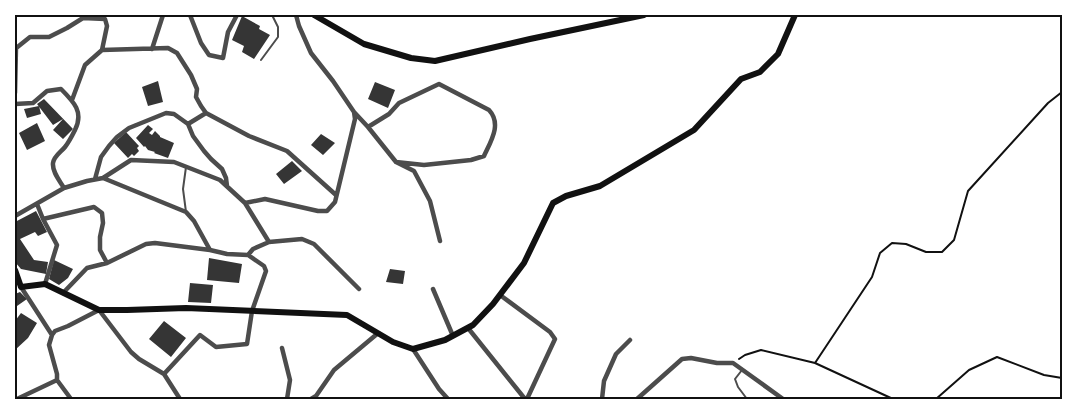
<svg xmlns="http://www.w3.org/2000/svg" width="1077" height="414" viewBox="0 0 1077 414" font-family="'Golos Text',sans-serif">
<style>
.building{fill:#353535}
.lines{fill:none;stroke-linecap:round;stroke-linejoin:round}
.path{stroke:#111;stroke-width:2}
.service{stroke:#4c4c4c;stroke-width:2}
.minor{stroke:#4c4c4c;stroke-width:4.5}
.secondary{stroke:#111;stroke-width:6}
.neatline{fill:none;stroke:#111;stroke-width:2}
</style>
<rect width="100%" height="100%" fill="#fff"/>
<path class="building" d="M242,16L260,26L259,29L270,35L254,59L242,52L244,46L232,40Z
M158,81L163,102L148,106L142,87Z
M375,82L395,90L388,108L368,99Z
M44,99L73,129L63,139L53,130L63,119L53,125L37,104Z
M39,106L41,114L27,118L24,109Z
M37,123L45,141L27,150L19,133Z
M148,125L153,129L149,133L152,135L155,131L160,136V137L174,143L168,158L154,153L155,152L148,150L145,146L144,147L136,138Z
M126,132L139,146L137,148L139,151L134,156L132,154L128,158L114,143Z
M321,134L335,143L323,155L311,145Z
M292,161L302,171L284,184L276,174Z
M36,211L47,232L38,236L35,232L20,239L34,260L48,262L46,274L21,269L15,262V222Z
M209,258L242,264L239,283L207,280Z
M54,260L73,269L68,278L59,285L49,279Z
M390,269L405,271L403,284L386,282Z
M190,283L213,285L211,303L188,302Z
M20,292L27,299L17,306L15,303V294Z
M21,313L37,323L28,338L15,350V321Z
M164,321L186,338L171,357L149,339Z"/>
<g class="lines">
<path class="path" d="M739,359L745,355L761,350L815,363L893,399
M815,363L872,277L880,253L892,243L906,244L926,252H942L954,240L968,191L1048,103L1062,92
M936,399L969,370L997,357L1044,375L1062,378"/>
<path class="service" d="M261,60L278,37V27L272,15
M186,212L183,189L186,167
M742,370L735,379L738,387L747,399"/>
<path class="minor" d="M190,15L201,43L209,55L223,58L228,32L237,15
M15,49L30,37H49L67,28L83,18L105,19L107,26L102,50L85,65L72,100
M152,49L163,15
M102,50L168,48L177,53L191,75L197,89L196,97L201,106L206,113
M15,93L16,48
M15,104L33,103L47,91L61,89C74,102 84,112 75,130C72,136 69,142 65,147C61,152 54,156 53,163C52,172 60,181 64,188
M354,112L368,127L396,162L414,171L430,201L440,241
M188,124L206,113L249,136L287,151L336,195
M368,127L389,114L399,103L439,84L489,110C502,124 491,141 484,156L471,160L424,165L396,162
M103,178L186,212L194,221L210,250L227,254L248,255L264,266L266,271L252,311L247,344L216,347L200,335L164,374
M95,179L101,157L109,146L117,137L129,128L166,113L174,114L188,124L193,136L204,151L211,159L222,169L226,178L227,186
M245,203L269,242
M37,204L43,219L57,245L45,284
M15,216L64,188L87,181L103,178L131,160L174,162L220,180L245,203L265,199L318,211H327L335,202L355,119L354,112L333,81L311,53L299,26L296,15
M43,219L94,207L102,213L103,223L100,237V250L107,263
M248,255L253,249L269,242L302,239L314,244L359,289
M21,287L52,335L49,345L57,374V380L71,399
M433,289L453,336
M63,293L87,268L107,263L146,244L155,243L210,250
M500,295L550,332L555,339L527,399
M468,328L525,399
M52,335L55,331L68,326L99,310L131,352L139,359L164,374L180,399
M282,348L290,380L287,399
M413,349L439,389L448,399
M17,399L57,380
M311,399L316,396L334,370L377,334
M602,399L604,381L616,354L630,340
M637,399L682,359L691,358L717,363H733L783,399"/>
<path class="secondary" d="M314,15L364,44L411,58L435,61L530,39L644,15
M15,270L21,287L45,284L99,310H127L186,308L347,315L393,342L413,349L445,340L473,325L493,304L524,263L553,203L566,196L600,186L694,130L741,79L760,72L778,54L795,15"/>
</g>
<rect width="1077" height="414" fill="none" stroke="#ffffff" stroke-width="32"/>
<rect x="16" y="16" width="1045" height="382" class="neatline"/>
</svg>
